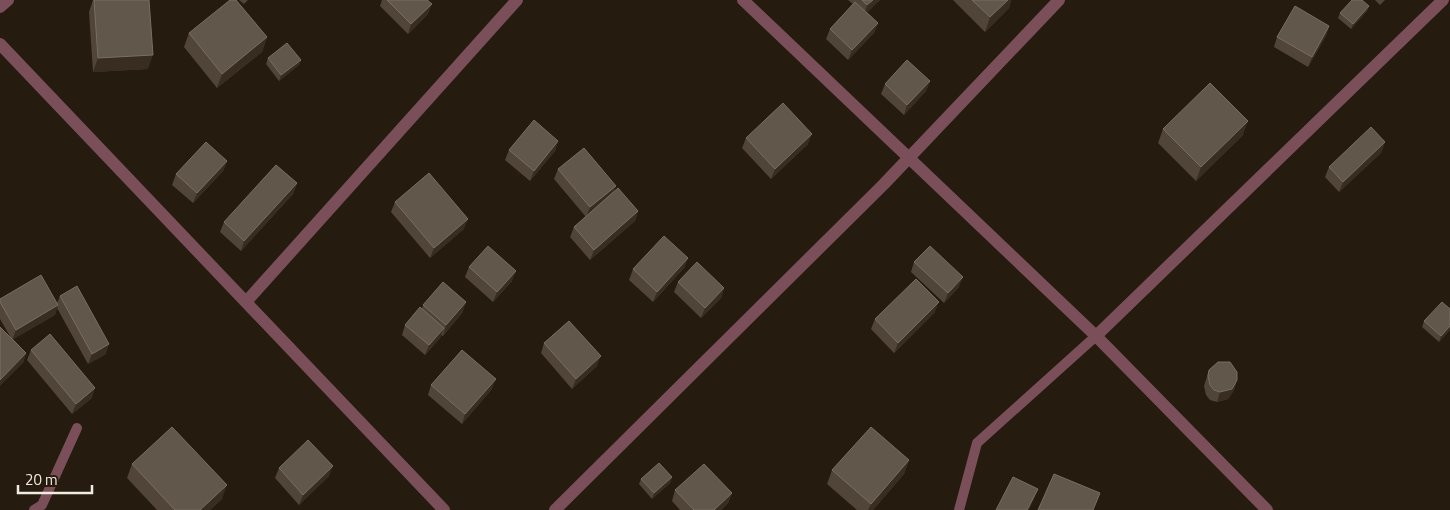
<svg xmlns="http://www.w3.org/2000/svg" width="1450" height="510" viewBox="0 0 1450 510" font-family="'Titillium Web',sans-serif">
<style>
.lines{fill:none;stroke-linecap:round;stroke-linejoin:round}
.lane{stroke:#7a4f5a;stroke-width:10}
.street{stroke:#7a4f5a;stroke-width:12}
.wall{fill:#514539}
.shaded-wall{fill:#382d20}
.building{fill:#62574b;stroke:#796e63}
</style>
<rect width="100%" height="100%" fill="#251b0e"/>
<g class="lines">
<path class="lane" d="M34,510L42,505L77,428
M959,510L977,443L1096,336"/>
<path class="street" d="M743,0L1096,336L1267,510
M0,7L8,0
M0,44L444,510
M246,302L517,0
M1096,336L1443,0
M555,510L884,184L1059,0"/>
</g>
<path class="wall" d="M93,0H149L148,69L93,72L89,12Z
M239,0H248L244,4Z
M382,0H429L428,1V14L408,34L380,6Z
M848,0H880L867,12L878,23L874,33L848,60L826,39L830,29L853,4Z
M953,0H1011L1009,8L985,32Z
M1375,0H1385L1380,5Z
M1369,6L1367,11L1351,29L1338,18L1340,13Z
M1329,26L1326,36L1308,67L1274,47L1277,37Z
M189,33L267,37L262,52L217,88L184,47Z
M268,58L301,60L299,65L279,81L266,64Z
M930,81L926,91L904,115L881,94L885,84Z
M1163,129L1243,135L1196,181L1158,143Z
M746,138L808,144L771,179L742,148Z
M558,141L555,151L530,181L505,160L509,150Z
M1385,142L1381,153L1339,192L1325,177L1329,167Z
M227,161L223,171L193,203L172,185L176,174Z
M558,169L616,186L613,192L638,211L635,221L590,260L570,237L574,227L586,217L554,179Z
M297,183L293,194L241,251L220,232L224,222Z
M395,202L464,229L430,258L391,212Z
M688,258L684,268L653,302L629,280L633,269Z
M914,262L959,287L944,303L911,272Z
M469,267L512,281L493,302L465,277Z
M678,282L724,288L721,298L701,318L674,292Z
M60,296L106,354L88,364L57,308L55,315L13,339L26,353L23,363L11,338L0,319V299L57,303Z
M423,305L463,312L443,336L441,335L440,338L425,355L402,335L405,325L422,309Z
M1450,309V330L1439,342L1422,327L1424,321Z
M935,312L894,353L871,329L875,319Z
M544,343L597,366L572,389L541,353Z
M31,350L92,398L72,414L27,360Z
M1209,370L1237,380L1234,390L1228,399L1217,402L1210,400L1206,395L1204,386Z
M431,385L492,389L462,424L428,395Z
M909,460L904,474L873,510H857L827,484L832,470Z
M132,464L222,499L210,510H157L127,478Z
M279,468L329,476L299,505L275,478Z
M672,477L670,483L652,499L639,484L641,479Z
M675,490L732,493L728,503L721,510H680L672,501Z"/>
<path class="shaded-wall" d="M873,0H880L864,16L867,5Z
M1008,0H1011L1009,8L985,32L990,17Z
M432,4L428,14L408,34L411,24Z
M1369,6L1367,11L1351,29L1353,24Z
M878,23L874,33L848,60L852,50Z
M1329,26L1326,36L1308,67L1312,57Z
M267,37L262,52L217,88L222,74Z
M153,55L148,69L93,72L98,58Z
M301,60L299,65L279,81L281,75Z
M930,81L926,91L904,115L907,105Z
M1248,121L1243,135L1196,181L1201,167Z
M812,134L808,144L771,179L775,169Z
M558,141L555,151L530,181L534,171Z
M1385,142L1381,153L1339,192L1343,182Z
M227,161L223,171L193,203L197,193Z
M297,183L293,194L241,251L244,241Z
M616,186L612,196L586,217L590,207Z
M638,211L635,221L590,260L594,250Z
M468,219L464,229L430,258L434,248Z
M688,258L684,268L653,302L657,292Z
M516,271L512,281L493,302L497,292Z
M963,277L959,287L944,303L948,293Z
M724,288L721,298L701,318L705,308Z
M466,302L463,312L443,336L446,325Z
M939,302L935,312L894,353L898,343Z
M58,305L55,315L12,340L16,330Z
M1450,326V330L1439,342L1441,336Z
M444,328L440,338L425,355L429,345Z
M109,344L106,354L88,364L92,354Z
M26,353L23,363L0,386V380Z
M601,356L597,366L572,389L576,379Z
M496,379L492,389L462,424L465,414Z
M1237,380L1234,390L1228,399L1217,402L1220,392Z
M95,388L92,398L72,414L76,404Z
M909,460L904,474L873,510H868L871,504Z
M333,466L329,476L299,505L303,495Z
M672,477L670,483L652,499L654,493Z
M227,485L222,499L210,510H200Z
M1038,489L1034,499L1029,510H1027Z
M732,493L728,503L721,510H714Z"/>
<path class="building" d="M94,0H149L153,55L98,58Z
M230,0H236L267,37L222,74L189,33Z
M387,0H427L432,4L411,24Z
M862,0H873L867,5Z
M972,0H1008L990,17Z
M1352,0H1362L1369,6L1353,24L1340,13Z
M855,2L878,23L852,50L830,29Z
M1295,6L1329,26L1312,57L1277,37Z
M287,43L301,60L281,75L268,58Z
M907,60L930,81L907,105L885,84Z
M1210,83L1248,121L1201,167L1163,129Z
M783,103L812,134L775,169L746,138Z
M534,120L558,141L534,171L509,150Z
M1371,127L1385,142L1343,182L1329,167Z
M206,142L227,161L197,193L176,174Z
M584,148L616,186L590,207L558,169Z
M276,165L297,183L244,241L224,222Z
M429,173L468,219L434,248L395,202Z
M618,188L638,211L594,250L574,227Z
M664,236L688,258L657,292L633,269Z
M488,246L516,271L497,292L469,267Z
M930,246L963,277L948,293L914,262Z
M697,262L724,288L705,308L678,282Z
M41,275L58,305L16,330L0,302V299Z
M916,279L939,302L898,343L875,319Z
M443,282L466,302L446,325L423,305Z
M77,286L109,344L92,354L60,296Z
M1442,302L1450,309V326L1441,336L1424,321Z
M420,307L444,328L429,345L405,325Z
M569,321L601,356L576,379L544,343Z
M0,327L26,353L0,380Z
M50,334L95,388L76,404L31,350Z
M462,350L496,379L465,414L431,385Z
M1218,362H1230L1237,372V380L1232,389L1220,392L1214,390L1210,385L1208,376L1209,370Z
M172,427L227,485L200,510H175L132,464Z
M871,427L909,460L871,504L832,470Z
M308,440L333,466L303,495L279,468Z
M659,463L672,477L654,493L641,479Z
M704,464L732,493L714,510H694L675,490Z
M1054,474L1100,493L1093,510H1038Z
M1013,477L1038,489L1027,510H996Z"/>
<path d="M18 485v8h74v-8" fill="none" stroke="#f2ebe2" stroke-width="2.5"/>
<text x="25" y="485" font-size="15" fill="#f2ebe2" stroke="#251b0e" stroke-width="4" paint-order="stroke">20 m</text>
</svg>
